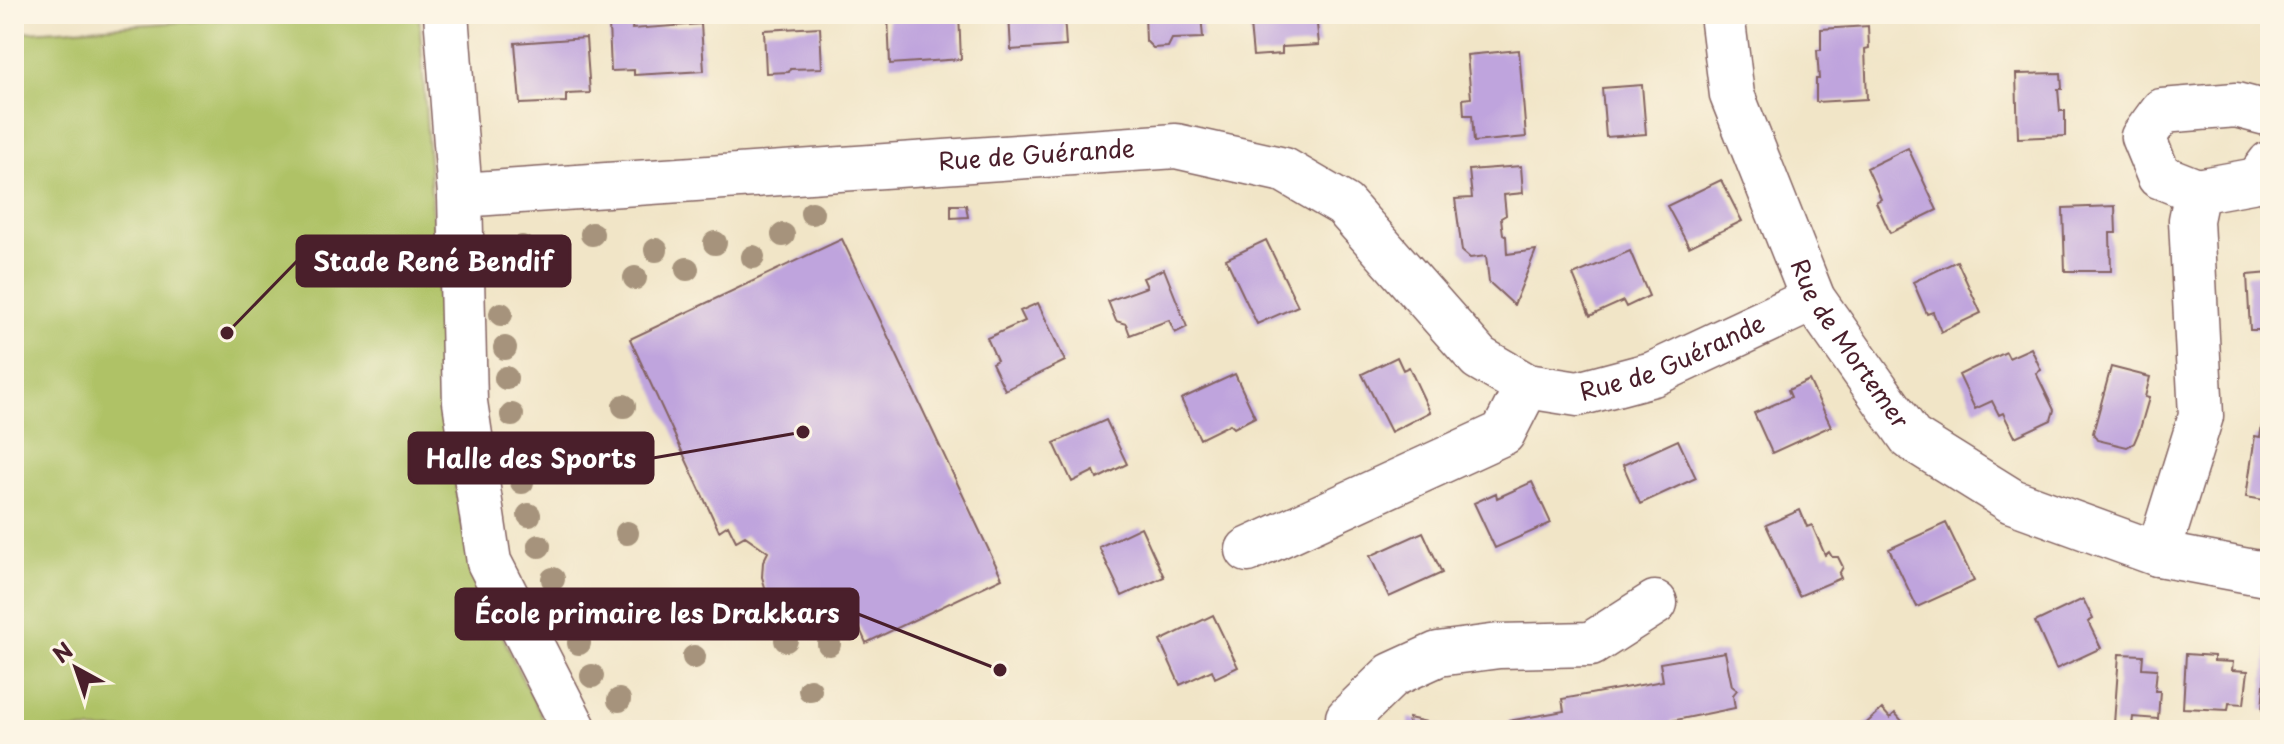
<svg xmlns="http://www.w3.org/2000/svg" width="2284" height="744" viewBox="0 0 2284 744" font-family="'Playpen Sans',sans-serif">
<style>
.green{fill:#afc266;stroke:#7c7048;stroke-width:2}
.building{fill:#bfa4dd}
.lines{fill:none;stroke-linecap:round;stroke-linejoin:round}
.street-casing{stroke:#846462;stroke-width:47}
.street{stroke:#fff;stroke-width:44}
.tree{fill:#a6937b}
.labels{text-anchor:middle;stroke-width:7;stroke-linejoin:round;paint-order:stroke}
.street-label{font-size:24px;fill:#4a1f2b;stroke:#fcf5e5}
.leader{fill:none;stroke:#4a1f2b;stroke-width:3}
.callout-dot{fill:#4a1f2b;stroke:#fcf5e5;stroke-width:3}
.callout{fill:#4a1f2b;stroke:#4a1f2b;stroke-width:3}
.callout-label{font-size:26px;text-anchor:middle;font-weight:bold;fill:#fff}
</style>
<rect width="100%" height="100%" fill="#fcf5e5"/>
<filter id="ink" filterUnits="userSpaceOnUse"><feTurbulence type="fractalNoise" baseFrequency=".0125" numOctaves="2"/><feDisplacementMap in="SourceGraphic" scale="16" xChannelSelector="R" yChannelSelector="G"/><feConvolveMatrix kernelMatrix="1 2 1 2 8 2 1 2 1" color-interpolation-filters="sRGB"/></filter>
<filter id="wash" filterUnits="userSpaceOnUse"><feTurbulence type="fractalNoise" baseFrequency=".006" numOctaves="4" result="noise"/><feDisplacementMap in="SourceGraphic" scale="32" xChannelSelector="R" yChannelSelector="G"/><feGaussianBlur stdDeviation="1.8" result="paint"/><feColorMatrix in="noise" values="0 0 0 0 0 0 0 0 0 0 0 0 0 0 0 0 0 1.4 0 .05"/><feComposite in="paint" operator="in"/></filter>
<g filter="url(#wash)">
<rect width="100%" height="100%" fill="#f1e5c7"/>
<path class="green" d="M305,14H419L448,445L462,523L477,578L519,672L549,730H14V33Z"/>
<g id="blocks">
<path class="building" d="M959,14L961,59L890,64L888,16Z
M1009,14H1064L1066,46L1011,50Z
M1145,14H1201L1203,38L1172,39L1168,47L1153,48L1146,41Z
M1249,14H1316L1319,45L1282,47V54L1253,56Z
M1579,14H1636V16L1579,21Z
M633,22L632,29L701,24L704,71L634,75V70L611,71L609,24Z
M1868,26L1869,48L1865,49L1867,99L1816,102V79H1819L1817,50H1821V29Z
M820,27L822,68L790,69L789,72L766,73L764,30Z
M586,38L590,93L566,94V102L520,104L515,43Z
M1519,50L1526,137L1474,142L1472,115H1464L1463,99L1471,98L1467,55Z
M2061,73L2062,89H2058L2060,111H2065V136L2018,138L2016,74Z
M1642,85L1646,134L1606,137L1602,88Z
M1908,148L1937,210L1890,233L1876,202L1881,199L1867,168Z
M1521,166L1523,193L1504,195L1506,215L1501,218L1503,234L1506,236L1507,254L1536,250L1514,305L1489,282L1486,256L1470,258L1462,251L1455,199L1472,198L1469,170Z
M1721,180L1742,221L1689,247L1667,206Z
M951,205H966L968,217L951,218Z
M2115,206L2116,233H2110L2111,271H2065L2063,208Z
M842,239L1002,578L866,643L845,595L838,599L833,595L819,608L791,615L780,611L781,607L767,594L762,577L763,562L768,552L745,536L736,541L728,525L719,531L630,339Z
M1266,240L1298,306L1257,324L1226,259Z
M1630,251L1649,296L1626,307L1623,301L1590,316L1573,275Z
M1957,261L1981,313L1941,332L1933,312L1927,314L1913,282Z
M1164,269L1187,327L1175,333L1169,320L1130,335L1126,324L1116,321L1108,301L1147,287L1143,278Z
M2270,273V330H2250L2247,275Z
M1038,303L1065,361L1005,390L992,363L997,360L987,338L1025,321L1020,311Z
M2031,348L2041,370L2036,373L2054,410L2051,420L2015,437L2003,413L1999,415L1992,401L1975,409L1959,375L2006,352L2009,358Z
M1397,357L1403,370L1409,367L1430,412L1391,432L1362,374Z
M2111,367L2150,377L2145,397L2149,398L2140,429L2134,443L2127,447L2097,440L2093,433Z
M1235,374L1255,417L1234,428L1230,424L1200,439L1181,399Z
M1809,380L1831,426L1772,453L1754,413L1791,397L1788,390Z
M2263,419L2270,420V501L2246,497L2255,436L2260,437Z
M1106,420L1127,464L1097,479L1094,471L1072,482L1054,443Z
M1678,440L1696,478L1640,504L1623,465Z
M1532,482L1551,523L1495,548L1474,503L1496,493L1497,498Z
M1800,510L1807,527L1812,525L1825,555L1829,552L1832,557H1838L1843,567L1839,574L1841,578L1799,596L1766,525Z
M1946,523L1974,581L1917,607L1889,549Z
M1141,527L1164,577L1122,596L1099,547Z
M1423,532L1442,573L1389,597L1370,556Z
M2083,599L2093,619L2088,622L2101,648L2056,669L2035,622Z
M1213,615L1238,667L1215,678L1212,670L1180,685L1160,641Z
M2267,646H2270V710H2262Z
M1725,652L1732,686L1737,690L1733,695L1735,708L1671,721L1673,730H1509L1508,721L1564,711L1562,699L1663,681L1660,663Z
M2119,654L2143,655L2142,668L2157,669L2155,691H2160L2158,719L2133,717L2132,726L2114,724Z
M2186,654L2214,656V661L2233,662L2232,670L2248,671L2244,704L2229,703L2228,710L2183,708Z
M1882,709L1890,718L1895,713L1910,730H1859Z
M1409,718L1457,729V730H1407Z"/>
</g>
</g>
<g filter="url(#ink)">
<use href="#blocks" fill-opacity="0" stroke="#846462" stroke-width="2"/>
<g class="lines">
<defs>
<g id="street">
<path d="M446,14L460,195L465,402L489,562L575,730"/>
<path id="s1" d="M1722,14L1732,95L1813,299L1911,438L2012,501L2158,554L2270,575"/>
<path d="M2270,114L2236,105L2162,111L2143,137L2159,176L2197,191L2257,180L2270,163"/>
<path id="s2" d="M460,195L1176,146L1284,170L1344,205L1479,358L1527,386L1578,394L1653,374L1813,299"/>
<path d="M1248,550L1503,433L1527,386"/>
<path d="M2158,554L2201,416L2191,220L2197,191"/>
<path d="M1349,730L1348,718L1392,675L1438,654L1499,646L1591,644L1655,603"/>
</g>
</defs>
<use href="#street" class="street-casing"/>
<use href="#street" class="street"/>
</g>
<g class="tree">
<circle cx="812" cy="213" r="12"/>
<circle cx="592" cy="234" r="12"/>
<circle cx="783" cy="235" r="12"/>
<circle cx="715" cy="243" r="12"/>
<circle cx="522" cy="247" r="12"/>
<circle cx="656" cy="250" r="12"/>
<circle cx="753" cy="257" r="12"/>
<circle cx="687" cy="269" r="12"/>
<circle cx="635" cy="278" r="12"/>
<circle cx="501" cy="314" r="12"/>
<circle cx="505" cy="348" r="12"/>
<circle cx="506" cy="378" r="12"/>
<circle cx="624" cy="406" r="12"/>
<circle cx="512" cy="415" r="12"/>
<circle cx="522" cy="482" r="12"/>
<circle cx="529" cy="515" r="12"/>
<circle cx="627" cy="533" r="12"/>
<circle cx="539" cy="546" r="12"/>
<circle cx="553" cy="579" r="12"/>
<circle cx="786" cy="640" r="12"/>
<circle cx="579" cy="643" r="12"/>
<circle cx="829" cy="644" r="12"/>
<circle cx="694" cy="657" r="12"/>
<circle cx="592" cy="676" r="12"/>
<circle cx="810" cy="690" r="12"/>
<circle cx="619" cy="700" r="12"/>
</g>
</g>
<g class="labels">
<g class="street-label">
<text dy="8" stroke="none"><textPath href="#s2" startOffset="578">Rue de Guérande</textPath></text>
<text dy="8" stroke="none"><textPath href="#s1" startOffset="358">Rue de Mortemer</textPath></text>
<text dy="8" stroke="none"><textPath href="#s2" startOffset="1310">Rue de Guérande</textPath></text>
</g>
</g>
<path class="leader" d="M227 333L297 261M803 432L653 458M1000 670L858 614"/>
<g class="callout-dot">
<circle cx="227" cy="333" r="8"/>
<circle cx="803" cy="432" r="8"/>
<circle cx="1000" cy="670" r="8"/>
</g>
<g class="callout">
<rect x="297" y="236" width="273" height="50" rx="8"/>
<rect x="409" y="433" width="244" height="50" rx="8"/>
<rect x="456" y="589" width="402" height="50" rx="8"/>
</g>
<g class="callout-label">
<text x="433" y="271">Stade René Bendif</text>
<text x="531" y="468">Halle des Sports</text>
<text x="657" y="623">École primaire les Drakkars</text>
</g>
<rect width="2284" height="744" fill="none" stroke="#fcf5e5" stroke-width="48"/>
<g transform="translate(76 668) rotate(320)" stroke="#fcf5e5" stroke-width="6" paint-order="stroke">
<path d="M0-6L14 30L0 20L-14 30Z" fill="#4a1f2b"/>
<text y="-12" font-size="22" font-weight="bold" text-anchor="middle" fill="#4a1f2b">N</text>
</g>
</svg>
